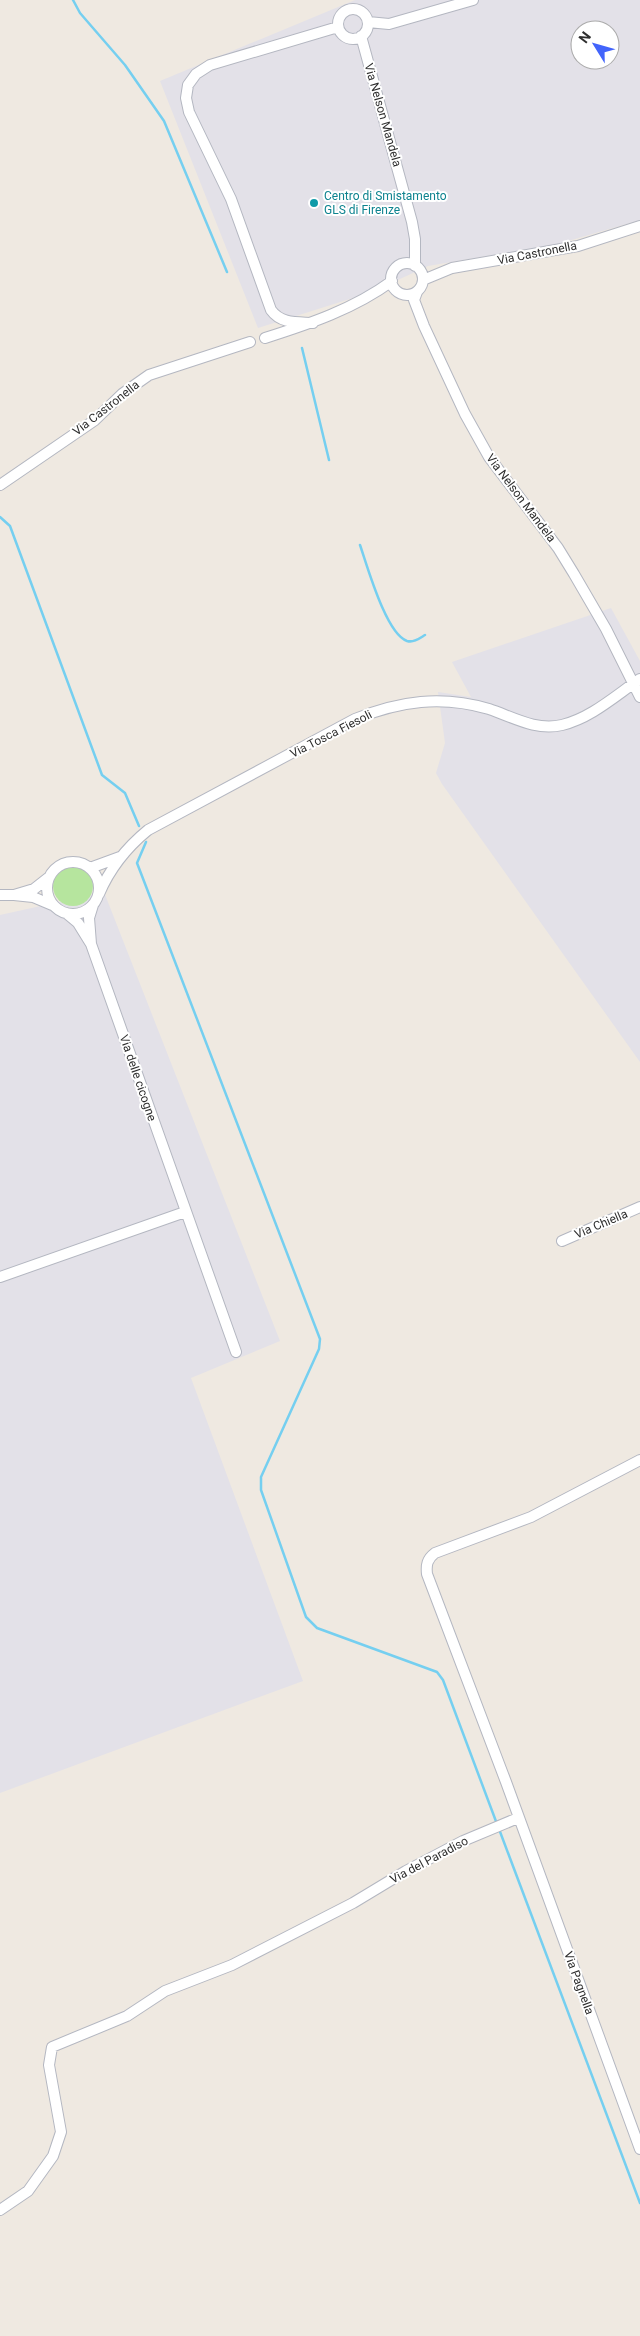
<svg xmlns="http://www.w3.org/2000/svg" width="640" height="2336" viewBox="0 0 640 2336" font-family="Roboto,sans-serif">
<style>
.industrial{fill:#e3e1e8;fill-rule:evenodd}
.green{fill:#b6e59e}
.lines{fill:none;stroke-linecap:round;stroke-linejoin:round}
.stream{stroke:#75cff0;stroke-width:2.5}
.minor-casing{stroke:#b4b7c1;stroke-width:12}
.minor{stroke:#fff;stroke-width:10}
.culture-dot{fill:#0f9aa8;stroke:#fff;stroke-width:2}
.labels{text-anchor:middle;stroke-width:4;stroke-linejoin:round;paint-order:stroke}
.street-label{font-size:12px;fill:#2e2e2e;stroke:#fff}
.culture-label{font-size:12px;fill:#0d838f;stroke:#fff;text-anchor:start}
</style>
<rect width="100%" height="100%" fill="#efe9e1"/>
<path class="industrial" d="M355,0H640V220L558,244L428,266L372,292L258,328L160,81ZM580,30H610V60H580Z
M611,608L640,661V1062L442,784L436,773L445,743L438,692L471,697L452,662Z
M104,892L280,1341L191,1378L303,1681L0,1793V915Z"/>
<path class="green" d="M53 886a20 20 0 1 1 40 0a20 20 0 1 1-40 0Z"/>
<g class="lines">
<path class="stream" d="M73,0L80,13L125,65L164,121L227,272
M302,348L329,460
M0,517L10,526L102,775L125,793L139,826
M360,545C367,565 386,634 407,641C414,643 420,638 425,635
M146,842L137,863L320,1339L319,1349L261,1477V1490L306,1617L317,1628L437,1672L443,1680L497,1824
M499,1829L640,2203"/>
<defs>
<path id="minor" d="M338 24a15 15 0 1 1 30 0a15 15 0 1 1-30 0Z
M368,22L389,24L473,0
M361,36L412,222L415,239V266
M391 279a16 16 0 1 1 32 0a16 16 0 1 1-32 0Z
M423,280L452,268L578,246L640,226
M417,292L414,300L424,326L465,414L489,457L558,548L574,574L606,629L640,697
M313,323C297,322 281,324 271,310L231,199L189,112L186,98L188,85L196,74L210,65L338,27
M265,338C309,324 354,309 392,281
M0,485L95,420L122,394L149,375L250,342
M47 888a26 26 0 1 1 52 0a26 26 0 1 1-52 0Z
M90,868L120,857
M48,878L34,889L14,895L33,897L52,905
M99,894C110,868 126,848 148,830L355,719C400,701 441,695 489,709C513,717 535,731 562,725C591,718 615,696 640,679
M0,895H14
M66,913L78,923L91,944L89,918L93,905
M91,944L236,1352
M562,1241L640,1207
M0,1277L185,1212
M640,1460L531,1517L435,1553C427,1559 426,1565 427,1574L506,1782L640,2149
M0,2210L28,2191L53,2156L61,2132L49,2065L52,2047L127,2016L165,1991L232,1965L353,1903L406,1871L463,1841L518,1818"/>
</defs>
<use href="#minor" class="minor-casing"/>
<use href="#minor" class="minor"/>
</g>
<circle class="culture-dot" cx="314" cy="203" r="5"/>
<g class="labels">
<g class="street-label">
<text transform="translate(383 115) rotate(74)" y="4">Via Nelson Mandela</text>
<text transform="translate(537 253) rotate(-11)" y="4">Via Castronella</text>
<text transform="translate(106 408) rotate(-38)" y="4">Via Castronella</text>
<text transform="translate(521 498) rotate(53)" y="4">Via Nelson Mandela</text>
<text transform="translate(331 734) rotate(-27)" y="4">Via Tosca Fiesoli</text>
<text transform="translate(138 1078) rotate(71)" y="4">Via delle cicogne</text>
<text transform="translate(601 1224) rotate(-23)" y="4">Via Chiella</text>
<text transform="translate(429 1860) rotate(-28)" y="4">Via del Paradiso</text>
<text transform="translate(579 1983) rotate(70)" y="4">Via Pagnella</text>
</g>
<g class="culture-label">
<text x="324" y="200">Centro di Smistamento<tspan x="324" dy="14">GLS di Firenze</tspan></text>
</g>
</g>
<g transform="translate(595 45) rotate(307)"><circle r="24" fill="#ffffff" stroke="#ababab"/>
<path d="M0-4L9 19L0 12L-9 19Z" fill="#4264fb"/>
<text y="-8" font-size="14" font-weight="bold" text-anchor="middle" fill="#2e2e2e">N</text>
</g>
</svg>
